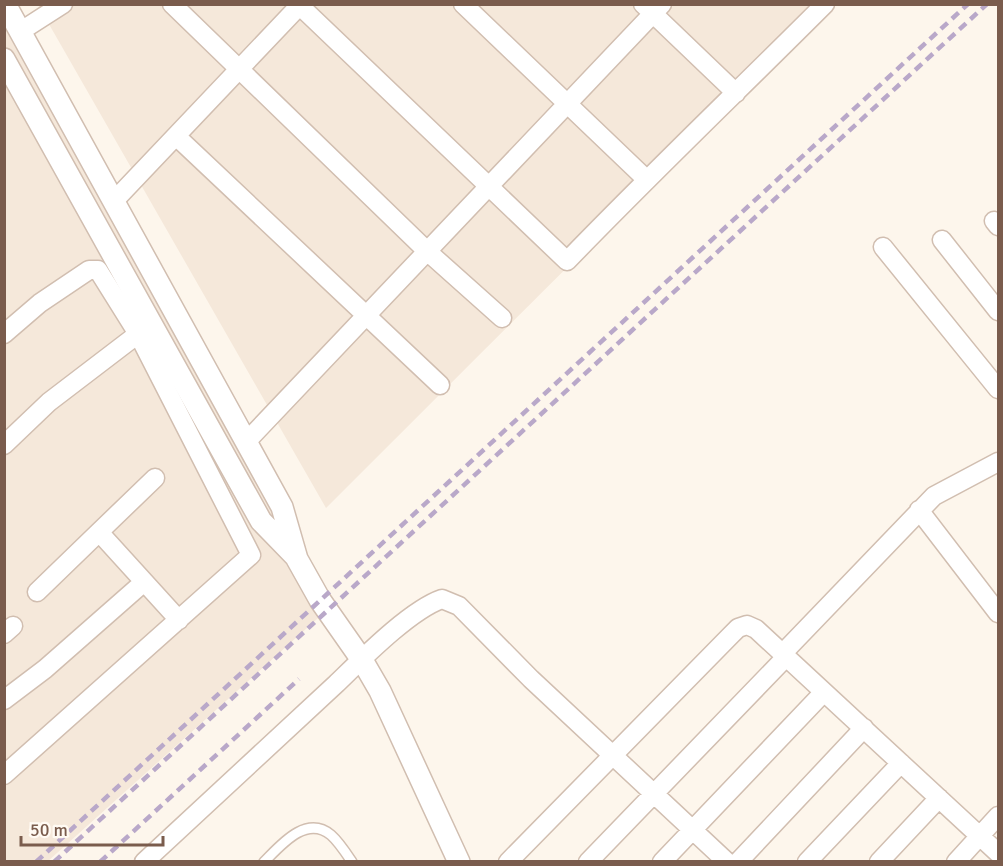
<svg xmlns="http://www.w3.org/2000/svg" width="1003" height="866" viewBox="0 0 1003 866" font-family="Signika,sans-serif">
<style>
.residential{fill:#f5e8da}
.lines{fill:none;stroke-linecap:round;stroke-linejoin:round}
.service-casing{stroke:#d1beb0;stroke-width:12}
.minor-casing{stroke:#d1beb0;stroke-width:21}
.tertiary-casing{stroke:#d1beb0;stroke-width:24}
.service{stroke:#fff;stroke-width:9}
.minor{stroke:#fff;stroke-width:18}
.tertiary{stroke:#fff;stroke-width:21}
.rail{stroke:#b9a8c9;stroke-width:4.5;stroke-dasharray:9 6;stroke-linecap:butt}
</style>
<rect width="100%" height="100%" fill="#fdf6ec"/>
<path class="residential" d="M38,5H830L326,508Z
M4,20L327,610L47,862L5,861Z"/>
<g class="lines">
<defs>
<path id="service" d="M264,862C280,846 306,814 331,835C339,842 346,853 352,862"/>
<path id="minor" d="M172,4L428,252L502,318
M298,4L567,261C651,174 739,90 825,4
M463,4L646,179
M643,4L736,93
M21,31L63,4
M176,136L440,385
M114,201L301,4
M994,221L998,226
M942,240L998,311
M883,247L998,389
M4,334L40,303L89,270H98L138,334L251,555L4,775
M246,442L662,4
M4,445L49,402L138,334
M919,510L998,613
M99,532L155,478
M37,592L99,532L179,620
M4,634L13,626
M783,653L934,496L998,462
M4,700L45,669L144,582
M144,862C208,802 272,743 336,684C362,659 410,610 442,599L459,606L531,679L727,862
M508,862L731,635L738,628L747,625L756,629L998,853
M588,862L786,657
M662,862L824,692
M738,862L864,728
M807,862L901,763
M879,862L939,798
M956,862L998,816"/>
<path id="tertiary" d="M5,4L282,507L297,559L320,600L362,660L380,691L459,862
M4,59L261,521L295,556"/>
</defs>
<use href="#service" class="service-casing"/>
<use href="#minor" class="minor-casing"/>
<use href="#tertiary" class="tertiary-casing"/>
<use href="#service" class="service"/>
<use href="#minor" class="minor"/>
<use href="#tertiary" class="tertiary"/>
<path class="rail" d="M36,862L968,4
M54,862L987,4
M100,862L299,679"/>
</g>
<rect width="1003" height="866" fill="none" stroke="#7a5c4d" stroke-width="12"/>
<path d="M21 836v9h142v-9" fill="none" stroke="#7a5c4d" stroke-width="3"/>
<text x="30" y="836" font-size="18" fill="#7a5c4d" stroke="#fffaf3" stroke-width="4.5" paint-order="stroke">50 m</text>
</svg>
